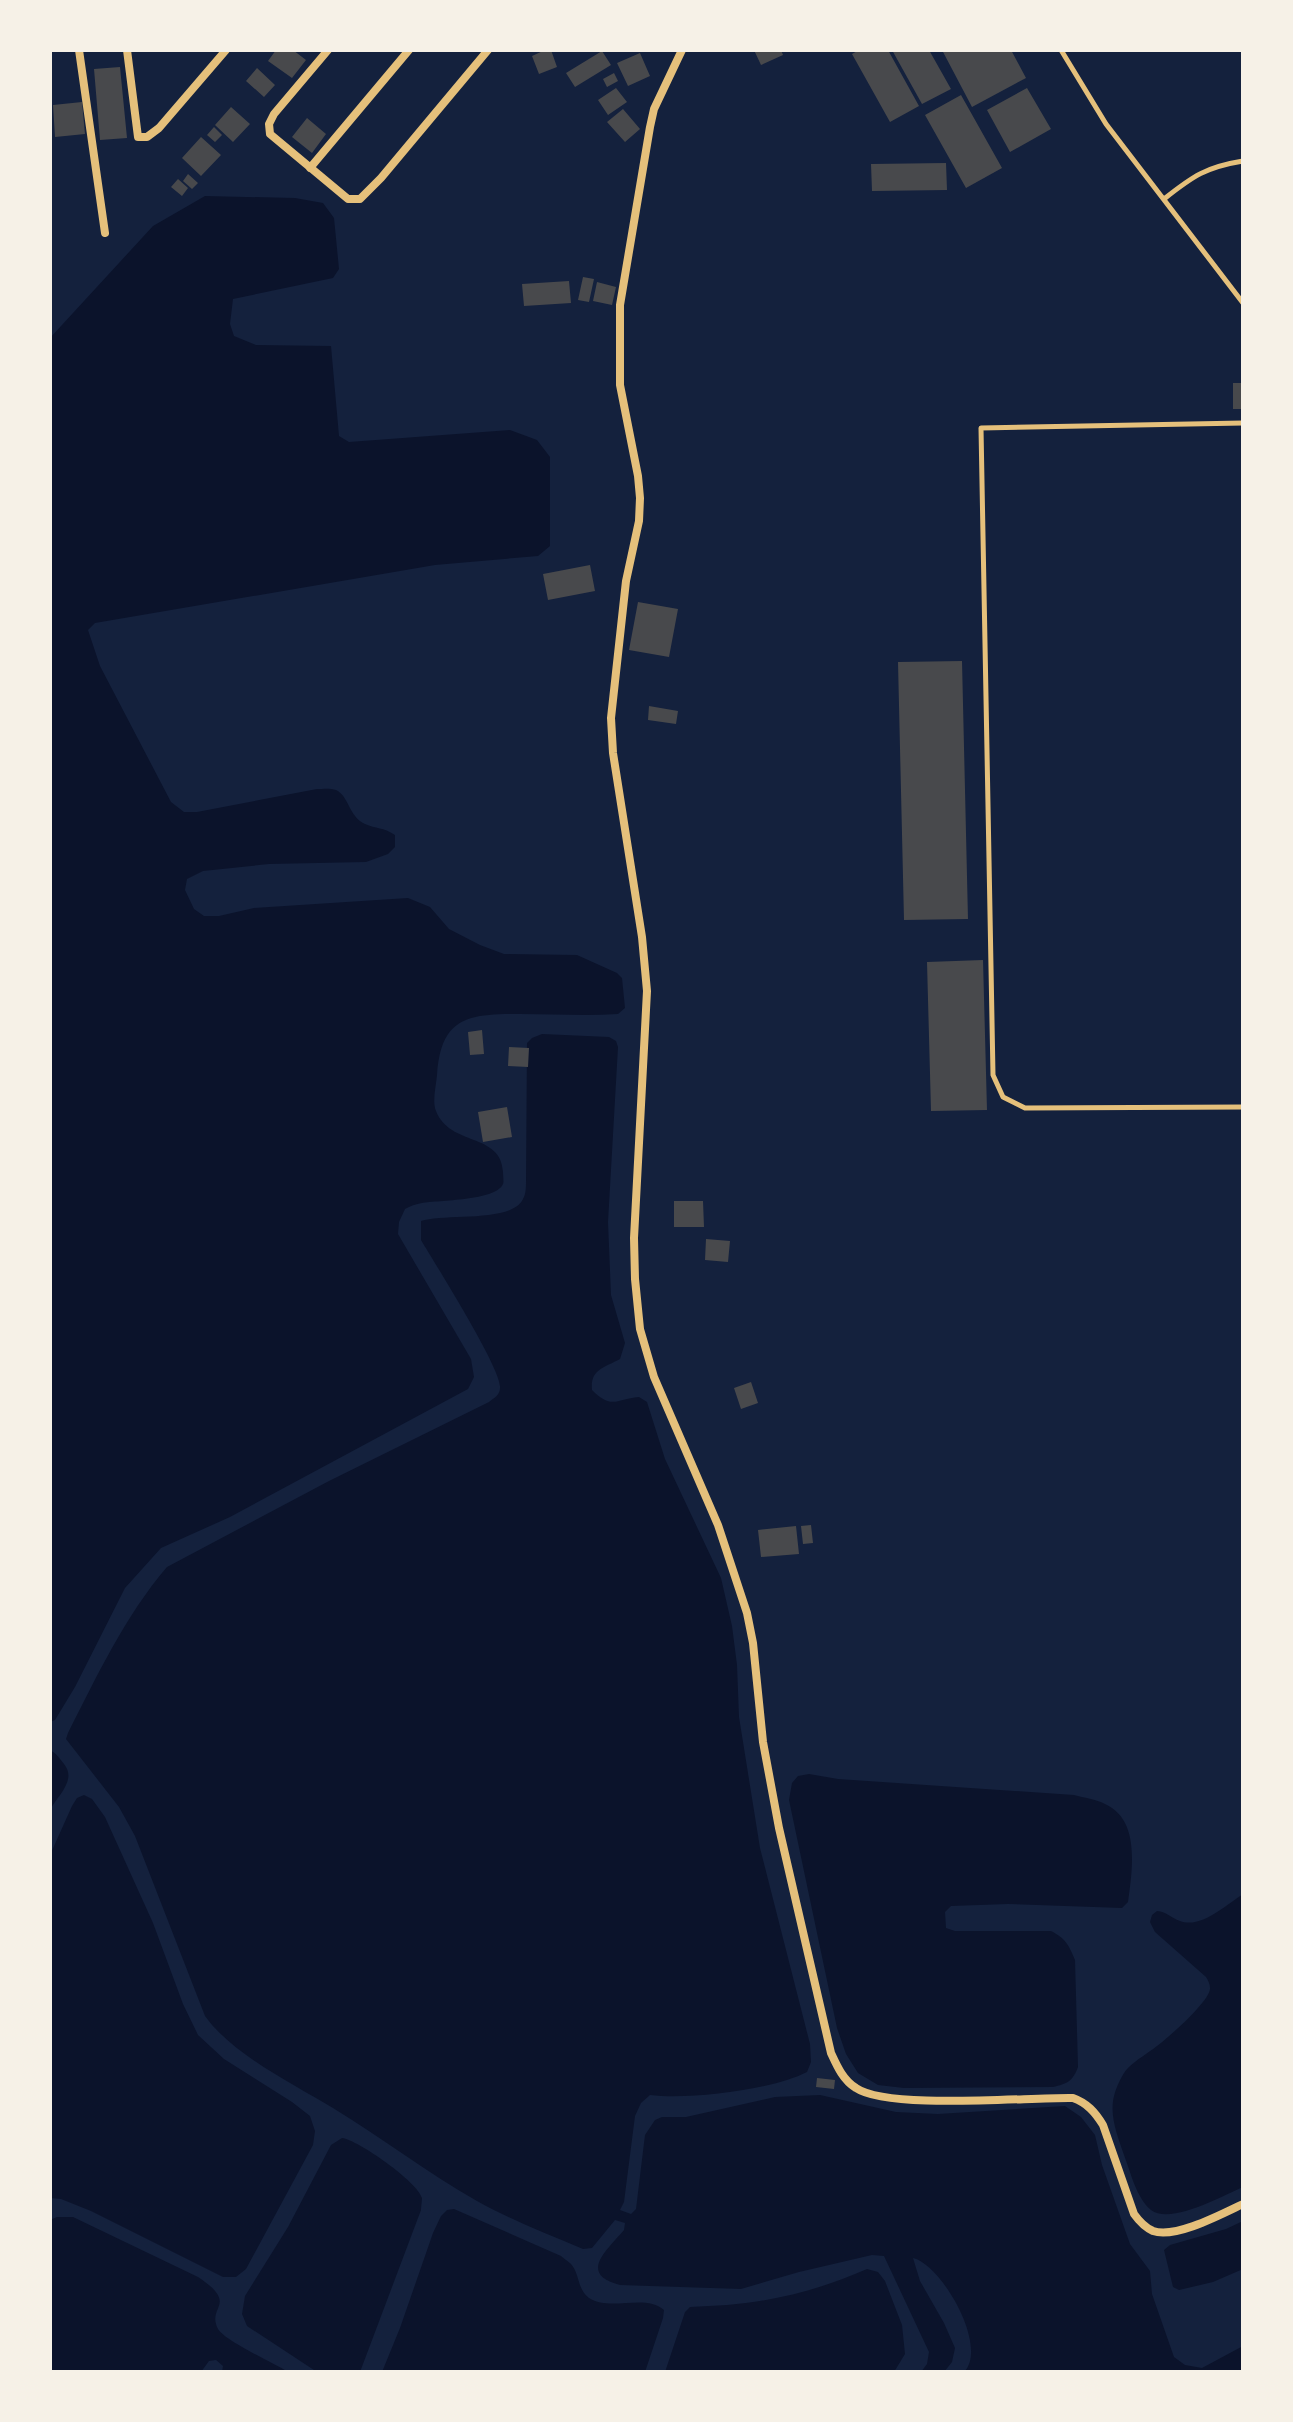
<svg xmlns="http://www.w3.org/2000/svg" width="1293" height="2422" viewBox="0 0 1293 2422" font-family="'Varela Round',sans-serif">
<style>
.water{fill:#0b132b}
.building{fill:#48494c}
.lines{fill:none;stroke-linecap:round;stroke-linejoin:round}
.service{stroke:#e5c07b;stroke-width:5}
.minor{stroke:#e5c07b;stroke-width:8}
</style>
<rect width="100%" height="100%" fill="#14213d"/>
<path class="water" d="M205,196L295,198L323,203L334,218L339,269L333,278L233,299L230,324L234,336L256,345L331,346L339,436L349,442L510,430L537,440L550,457V546L538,556L435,565L95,623L88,630L100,666L171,802L184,812H197L317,789C322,789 331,788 336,790C349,796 349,817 365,824C376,829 383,827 395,835V847L388,854L366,862L269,864L203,871L187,879L185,890L194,909L204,916H219L254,908L408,898L430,907L449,929L480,945L504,954L577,955L617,973L622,978L625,1008L618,1014C585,1016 553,1014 520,1014C469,1014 441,1016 437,1075C436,1086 432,1102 436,1111C450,1147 501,1132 503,1172C503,1175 504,1182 503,1184C496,1201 438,1200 422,1203C416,1204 410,1206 405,1209L399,1222L398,1234L471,1359L474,1377L468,1389L230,1517L161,1548L125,1588L75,1687L55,1720L50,1722V338L153,226Z
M542,1034L609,1037L616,1041L618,1047L608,1222L611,1295L625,1343L620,1359C604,1368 590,1369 592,1390C612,1410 616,1399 639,1397L647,1402L665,1459L721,1578L732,1626L737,1665L739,1717L760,1848L810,2044L811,2062L807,2072C772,2090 689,2100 650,2095L641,2103L635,2116L624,2202L620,2210L631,2214L636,2209L645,2135L655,2120L662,2117H686L775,2097L820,2095L896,2112L938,2114L1065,2106L1081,2117L1095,2135L1102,2165L1130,2244L1150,2271L1152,2294L1174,2357L1185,2365L1202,2368L1243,2346V2372H964C989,2347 942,2265 913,2258L920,2281L944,2323L955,2348L952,2362L944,2372H921L927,2364L929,2352L884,2256L872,2255L799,2272L741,2289L620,2285C578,2274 606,2251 624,2230L625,2223L615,2220L592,2248L583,2249C547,2234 511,2220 477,2201C428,2173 382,2138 333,2108C293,2084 232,2054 205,2016L135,1836L119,1807L66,1739L68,1733C97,1676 125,1616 167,1567L329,1481L489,1402C494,1398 500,1395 500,1388C503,1371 434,1262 421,1240V1221C444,1213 512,1223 523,1199C526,1194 526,1187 526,1181L527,1043L532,1038Z
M50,1750C57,1754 59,1758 64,1764C77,1780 58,1795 50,1810Z
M809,1774L838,1779L1074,1795C1084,1798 1096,1799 1105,1804C1141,1820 1132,1871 1128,1902L1122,1908L1008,1904L951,1906L945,1912L946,1928L955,1931H1051C1065,1938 1069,1945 1075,1960L1078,2067C1073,2081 1067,2084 1053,2087L904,2088L878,2085L858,2073L846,2054L837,2028L789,1800L792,1783L798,1776Z
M84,1795L92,1799L105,1817L153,1923L183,2004L198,2035L224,2059L292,2102L310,2116L315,2131L313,2145L246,2269L236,2277H223L91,2211L61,2199L50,2198V1855L72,1806L77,1798Z
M1243,1894V2187C1222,2196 1171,2225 1151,2210C1136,2197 1131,2173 1124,2155C1118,2137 1109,2116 1114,2096C1116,2088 1122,2074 1128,2068C1136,2060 1148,2053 1157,2046C1168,2038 1211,2000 1210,1988C1210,1984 1208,1980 1206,1977L1155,1932L1150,1922L1152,1915L1157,1911C1167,1912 1171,1918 1180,1921C1201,1929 1226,1905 1243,1894Z
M342,2138C358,2140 418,2182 422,2198C422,2199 421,2209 421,2210L360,2372H317L247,2326L242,2314L245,2296L288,2227L331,2145Z
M454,2209L561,2256C564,2259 568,2261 571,2264C580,2274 577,2289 589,2298C611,2312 645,2293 664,2310L663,2318L645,2372H382L400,2328L433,2233L441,2216L447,2210Z
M57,2217H73L198,2277C240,2305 206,2306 218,2329C225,2341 274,2363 288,2372H222L223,2366L216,2360L209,2361L201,2372H50V2220Z
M1243,2221V2269L1213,2282L1179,2290L1173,2287L1164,2250L1170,2245L1226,2229Z
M867,2269L878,2272L885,2281L902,2325L905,2354L894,2372H665L685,2312L690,2307C702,2306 715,2306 727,2305C776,2301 822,2289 867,2269Z"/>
<path class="building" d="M276,50H293L306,60L292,78L268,61Z
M545,50H551L557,67L539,74L532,56Z
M754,50H781L783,55L761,65Z
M859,50H888L919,106L890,122L852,54Z
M892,50H929L951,89L922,104Z
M942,50H1011L1026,78L972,107Z
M602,51L611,65L575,87L566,73Z
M640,53L650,76L628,86L617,63Z
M120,67L127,138L100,140L94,69Z
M257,68L275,85L264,97L246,81Z
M614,73L618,81L607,87L603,79Z
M616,88L627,102L608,115L598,100Z
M1027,88L1051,129L1010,152L987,110Z
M961,95L1002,168L966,188L925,115Z
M82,102L85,134L55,137L53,105Z
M231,107L250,124L233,142L215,125Z
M623,109L640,129L625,142L607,122Z
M307,118L326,134L312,153L292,137Z
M214,127L222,135L215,142L207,135Z
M201,137L221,155L201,176L182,158Z
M946,163L947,190L872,191L871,164Z
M188,174L198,183L192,189L183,181Z
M178,179L188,188L182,196L171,187Z
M583,277L594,279L589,302L578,300Z
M569,281L571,303L524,306L522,284Z
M597,282L616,287L612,305L593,301Z
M1233,383H1243V409H1233Z
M590,565L595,591L548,600L543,574Z
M638,602L678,609L669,657L629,650Z
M962,661L968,919L904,920L898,662Z
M649,706L678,711L676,724L648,720Z
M983,960L987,1110L931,1111L927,962Z
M482,1030L484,1054L470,1055L468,1032Z
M509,1047L529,1048L528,1067L508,1066Z
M507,1107L512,1137L483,1142L478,1112Z
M674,1201H703L704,1227H674Z
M706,1239L730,1241L728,1262L705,1260Z
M751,1382L758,1403L741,1409L734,1388Z
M811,1525L813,1543L803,1544L801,1526Z
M796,1526L799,1554L761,1557L758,1530Z
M817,2078L835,2080L834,2089L816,2087Z"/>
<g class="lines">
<path class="service" d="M1061,50L1106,124L1243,303
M1164,199C1193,176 1206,167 1243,161
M1243,423L981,428L993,1075L1003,1097L1025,1108L1243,1107"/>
<path class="minor" d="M79,50L105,233
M127,50L138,137H147L159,128L226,50
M328,50L274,114L269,124L270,134L348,199H360L381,178L488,50
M682,50L654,109L650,127L620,305V385L638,476L640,498L639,521L626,581L611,718L613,753L642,937L647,991L634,1238L635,1279L640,1329L654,1377L718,1525L747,1613L753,1643L763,1742L779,1828L831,2053C837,2066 843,2080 856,2088C888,2110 1028,2097 1073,2098C1087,2103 1095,2112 1103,2125L1134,2214C1139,2221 1144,2227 1153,2231C1175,2239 1222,2214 1243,2204
M310,168L409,50"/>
</g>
<rect width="1293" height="2422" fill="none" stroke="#f6f1e7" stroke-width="104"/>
</svg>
